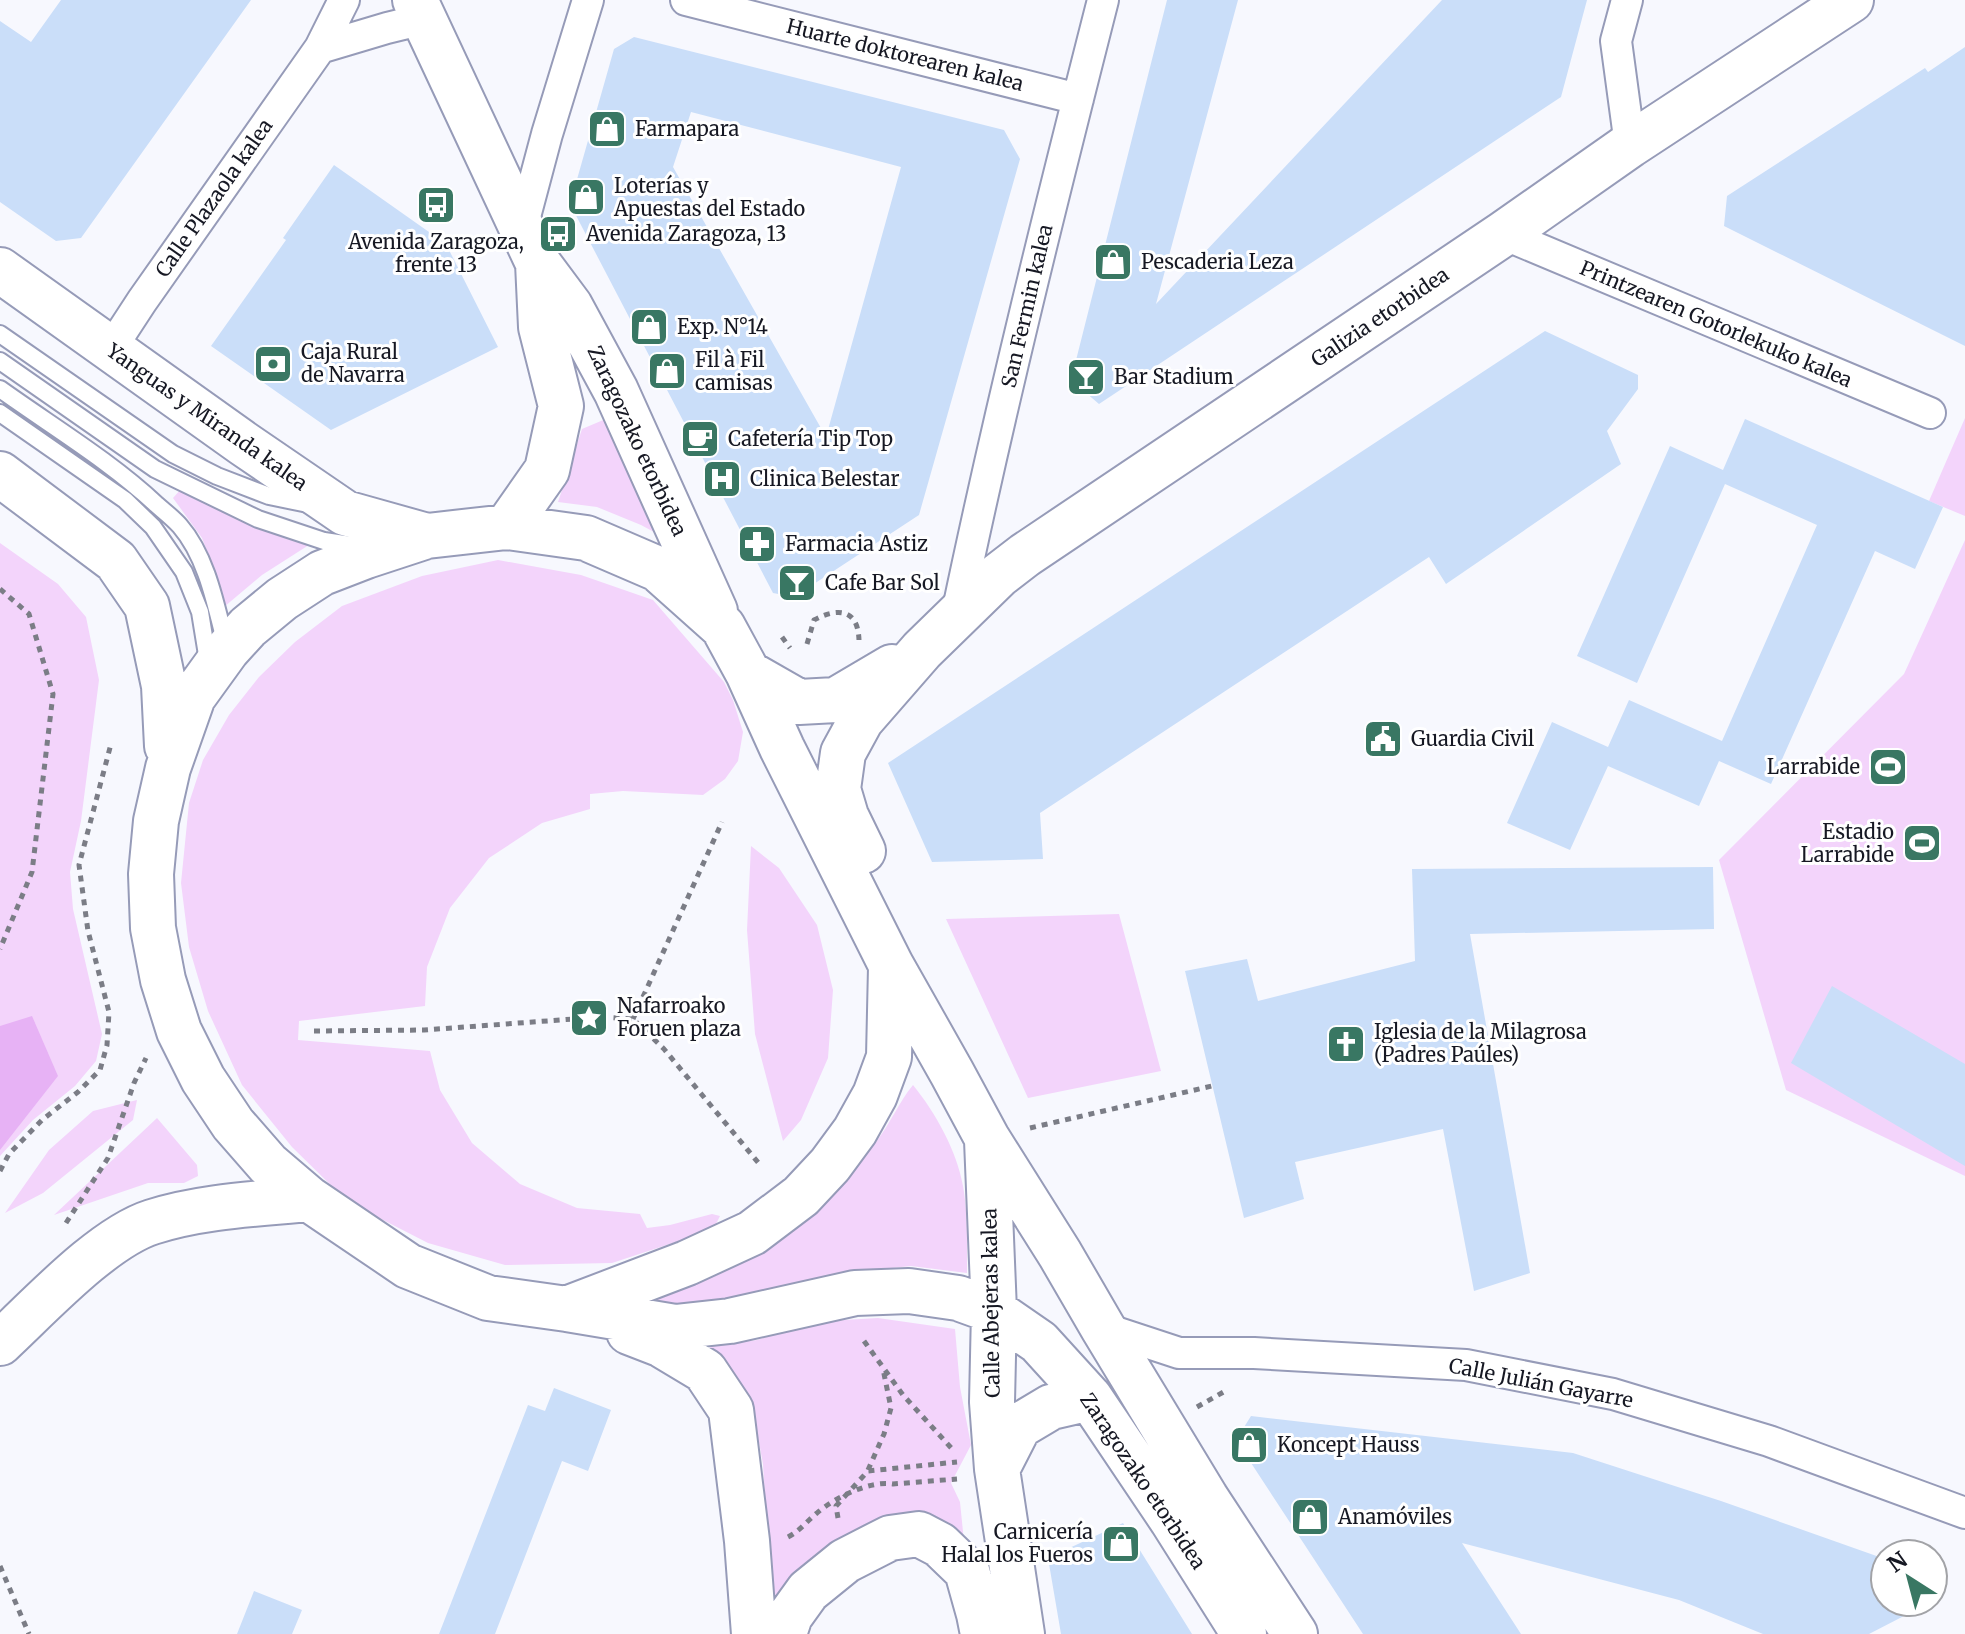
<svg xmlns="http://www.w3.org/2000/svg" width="1965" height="1634" viewBox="0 0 1965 1634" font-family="Merriweather,serif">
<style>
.green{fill:#f3d4fb}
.forest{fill:#e7b2f5}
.building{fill:#cadef9;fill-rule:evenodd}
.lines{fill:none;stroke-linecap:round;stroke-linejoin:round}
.lane-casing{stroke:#969bb8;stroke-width:20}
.street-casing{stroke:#969bb8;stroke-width:34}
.secondary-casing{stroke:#969bb8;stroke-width:48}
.path{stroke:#7b7d86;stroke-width:5;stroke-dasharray:6 6;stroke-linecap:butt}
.lane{stroke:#fff;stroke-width:16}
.street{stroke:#fff;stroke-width:30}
.secondary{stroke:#fff;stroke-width:44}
.labels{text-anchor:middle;stroke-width:6;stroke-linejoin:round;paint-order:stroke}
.street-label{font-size:20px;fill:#161823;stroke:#fff}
.poi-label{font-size:20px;fill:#161823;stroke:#fff;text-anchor:start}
</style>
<rect width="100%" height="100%" fill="#f7f8fe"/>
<path class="green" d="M608,418L667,539L641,525L597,507L558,502L582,429Z
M1965,418V516L1929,501Z
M181,489L312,543L262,575L224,607L220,585L202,538L173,498Z
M1965,540V1176L1786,1090L1719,860L1904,674Z
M0,543L58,584L86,617L99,680L81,821L70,872L73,909L102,1034L96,1061L75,1086L33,1120L0,1156Z
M498,560L581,575L653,600L724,682L733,700L743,732L738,761L725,779L703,795L623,791L590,794V809L542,823L489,858L450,908L427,967L425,1006L299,1021L298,1040L430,1051L440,1090L472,1143L520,1184L577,1208L640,1214L647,1228L670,1225L712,1214L720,1216L716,1224L694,1236L612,1263L505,1265L428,1243L348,1202L292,1147L242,1085L208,1011L189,947L181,883L189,803L203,760L229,715L259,677L295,642L342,606L422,576Z
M751,846L779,868L817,925L833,990L828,1058L801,1120L783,1141L755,1034L747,930Z
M1119,914L1161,1071L1028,1098L946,919Z
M913,1085C935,1112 957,1151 963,1186C968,1214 967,1244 967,1273L911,1266L846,1273L722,1305L677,1308L640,1300C667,1291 695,1283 722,1272C785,1245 836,1196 876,1142C890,1124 899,1102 913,1085Z
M137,1100L133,1120L43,1193L5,1213L49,1150L93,1111Z
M157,1118L197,1165L198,1176L184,1183H148L54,1215Z
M878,1318L955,1329L960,1387L971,1445L951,1483L960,1502L967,1571L890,1538L772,1616L763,1464L752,1405L709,1346L757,1340L811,1322Z"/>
<path class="forest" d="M32,1016L58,1076L0,1150V1026Z"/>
<path class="building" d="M61,0H251L81,238L56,241L0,202V21L31,42Z
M1167,0H1238L1156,304L1442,0H1587L1561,97L1099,404L1071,380Z
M634,37L1004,130L1020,159L919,515L794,597L773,593L570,204L614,49ZM691,112L901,167L826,437L673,167Z
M1965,47V346L1724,226L1727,196L1925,68L1928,72Z
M334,165L446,244L498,347L331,430L211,346L286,240L283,238Z
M1545,331L1638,375V389L1607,431L1621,464L1446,584L1429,557L1040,813L1043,859L932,862L888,763Z
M1745,419L1943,507L1915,569L1875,551L1771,784L1719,761L1699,806L1608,766L1570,850L1507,823L1552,722L1608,747L1629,700L1722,741L1817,525L1725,484L1637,683L1577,656L1670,446L1723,470Z
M1713,867L1714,929L1470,934L1530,1273L1474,1291L1443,1129L1295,1162L1304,1199L1244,1218L1185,971L1247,959L1258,1001L1415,961L1412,869Z
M1832,986L1965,1064V1166L1791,1063Z
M554,1388L611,1410L588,1471L562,1461L495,1634H439L528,1405L545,1411Z
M1251,1416L1573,1453L1721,1501L1885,1559V1602H1931L1869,1634H1763L1679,1600L1462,1543L1521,1634H1363L1236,1440Z
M1123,1523L1192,1634H1061L1048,1558Z
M254,1591L302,1610L292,1634H237Z"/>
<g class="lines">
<defs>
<path id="lane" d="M0,334L173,454L217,476L269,496L308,504
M0,361L155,469L258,519L324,541L357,546
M0,389C53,427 110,461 157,505C165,512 173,518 180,526C207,557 216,606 226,645
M0,413L125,500L153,527L184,572L200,612L208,661"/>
<path id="street" d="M686,0L1078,99
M1627,0L1616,41L1630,145
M320,48L387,28L424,19
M522,228L547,134L588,0
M1503,234L1930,413
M110,350L142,301L320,48L344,0
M957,614C1000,408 1051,204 1103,0
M1103,1328L1179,1353H1254L1466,1365L1613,1394L1769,1441L1965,1513"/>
<path id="secondary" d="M415,0L538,263L570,306L616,391L715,611
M0,270L244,444L345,513L427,536
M0,474L116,561L147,606L164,686L167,746
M507,527L547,470L561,406L541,327L538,263
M748,673L799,702L836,700L892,667
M863,851L846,816L838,789L843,753L861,720L922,650L999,575L1025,555L1503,234L1630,145L1851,0
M987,1140L994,1311L992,1402L997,1469L1022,1634
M569,1308L687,1263L752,1233L801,1196L830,1165L855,1131L875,1095L889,1057L891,967
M629,1332L660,1344L705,1371L731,1410L747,1541L754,1634
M0,1343C39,1307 102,1238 152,1222C202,1206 257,1204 309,1199
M997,1469L1019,1426L1051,1407L1090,1398
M784,1634L790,1616L808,1591L845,1561L890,1538L919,1534L940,1545L967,1571L979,1614L983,1634
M1244,1634L1172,1520L1090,1398L1039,1342L994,1311L958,1298L909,1291L855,1293L730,1321L675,1327L567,1309L488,1298L408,1266L309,1199L268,1164L233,1124L203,1079L179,1031L163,980L153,928L151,874L156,821L168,768L193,697L227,650L248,627L282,599L322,573L366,556L427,536L507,527L586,538L658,569L723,627L748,673L782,748L891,965L952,1073L987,1138L1060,1254L1103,1328L1206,1498L1295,1634"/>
</defs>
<use href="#lane" class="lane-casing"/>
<use href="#street" class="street-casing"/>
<use href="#secondary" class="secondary-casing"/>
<path class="path" d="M0,589L29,614L53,694L32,872L0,949
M782,637L790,648
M807,644L814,620C838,607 858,609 859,640
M633,1019L722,822
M314,1031L424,1030L601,1017L633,1019L664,1049L761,1166
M1030,1128L1212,1086
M0,1171L9,1154L42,1120L78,1092L100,1070L107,1045L109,1012L88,931L79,865L111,744
M66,1223L108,1158L134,1083L146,1058
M864,1341L903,1395L954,1451
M1197,1407L1227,1390
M868,1470L884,1434L891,1408L883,1369
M838,1518L836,1506L868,1471L957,1462
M788,1537C800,1531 807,1521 817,1513C834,1498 870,1480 893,1484L957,1479
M0,1566L29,1634"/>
<use href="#lane" class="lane"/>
<use href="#street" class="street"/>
<use href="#secondary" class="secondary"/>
</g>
<defs>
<symbol id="shop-square" viewBox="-11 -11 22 22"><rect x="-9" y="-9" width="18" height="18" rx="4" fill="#397763" stroke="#fff"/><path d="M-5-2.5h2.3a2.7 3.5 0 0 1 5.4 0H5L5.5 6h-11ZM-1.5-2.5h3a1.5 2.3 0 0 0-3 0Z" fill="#fff"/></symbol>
<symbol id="bus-square" viewBox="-11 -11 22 22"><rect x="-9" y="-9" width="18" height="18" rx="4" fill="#397763" stroke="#fff"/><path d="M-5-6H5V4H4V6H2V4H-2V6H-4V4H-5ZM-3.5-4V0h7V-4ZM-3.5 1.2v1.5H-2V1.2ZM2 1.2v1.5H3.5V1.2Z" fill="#fff"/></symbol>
<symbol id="bank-square" viewBox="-11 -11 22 22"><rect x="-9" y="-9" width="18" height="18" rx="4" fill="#397763" stroke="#fff"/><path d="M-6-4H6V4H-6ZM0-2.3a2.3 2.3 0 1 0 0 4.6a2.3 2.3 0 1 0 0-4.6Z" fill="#fff"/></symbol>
<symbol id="bar-square" viewBox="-11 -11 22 22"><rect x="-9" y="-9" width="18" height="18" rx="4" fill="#397763" stroke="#fff"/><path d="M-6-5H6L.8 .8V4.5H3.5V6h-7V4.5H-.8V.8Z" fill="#fff"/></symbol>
<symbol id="cafe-square" viewBox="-11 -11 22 22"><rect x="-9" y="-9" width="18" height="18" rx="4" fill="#397763" stroke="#fff"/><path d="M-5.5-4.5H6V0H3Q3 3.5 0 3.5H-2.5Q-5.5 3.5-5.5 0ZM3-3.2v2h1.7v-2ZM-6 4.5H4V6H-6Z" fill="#fff"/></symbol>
<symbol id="hospital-square" viewBox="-11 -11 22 22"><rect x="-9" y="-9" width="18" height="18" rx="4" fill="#397763" stroke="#fff"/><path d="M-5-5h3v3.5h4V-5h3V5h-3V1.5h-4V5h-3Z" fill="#fff"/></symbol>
<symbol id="pharmacy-square" viewBox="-11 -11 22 22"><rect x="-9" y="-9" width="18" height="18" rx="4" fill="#397763" stroke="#fff"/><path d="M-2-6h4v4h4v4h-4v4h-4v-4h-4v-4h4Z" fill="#fff"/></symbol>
<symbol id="civic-square" viewBox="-11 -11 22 22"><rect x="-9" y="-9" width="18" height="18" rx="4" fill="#397763" stroke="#fff"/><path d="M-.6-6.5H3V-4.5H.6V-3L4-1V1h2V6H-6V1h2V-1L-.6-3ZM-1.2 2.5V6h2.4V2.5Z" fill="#fff"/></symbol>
<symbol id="stadium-square" viewBox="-11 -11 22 22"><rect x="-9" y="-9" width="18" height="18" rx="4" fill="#397763" stroke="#fff"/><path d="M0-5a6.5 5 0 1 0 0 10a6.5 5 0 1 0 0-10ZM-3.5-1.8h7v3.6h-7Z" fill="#fff"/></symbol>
<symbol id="sight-square" viewBox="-11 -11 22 22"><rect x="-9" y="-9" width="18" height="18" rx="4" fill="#397763" stroke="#fff"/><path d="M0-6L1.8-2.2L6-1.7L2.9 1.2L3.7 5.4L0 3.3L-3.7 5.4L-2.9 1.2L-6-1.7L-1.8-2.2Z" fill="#fff"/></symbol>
<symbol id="church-square" viewBox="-11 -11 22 22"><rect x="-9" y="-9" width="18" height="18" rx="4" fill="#397763" stroke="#fff"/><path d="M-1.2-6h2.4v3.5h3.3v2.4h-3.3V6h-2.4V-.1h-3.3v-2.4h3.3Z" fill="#fff"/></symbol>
</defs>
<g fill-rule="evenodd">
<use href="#shop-square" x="585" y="107" width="44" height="44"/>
<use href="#shop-square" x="564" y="175" width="44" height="44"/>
<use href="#bus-square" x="414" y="183" width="44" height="44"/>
<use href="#bus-square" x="536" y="212" width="44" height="44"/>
<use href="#shop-square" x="1091" y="240" width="44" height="44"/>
<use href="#shop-square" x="627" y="305" width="44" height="44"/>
<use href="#bank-square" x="251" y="342" width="44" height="44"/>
<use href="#shop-square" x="645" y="349" width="44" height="44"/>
<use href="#bar-square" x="1064" y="355" width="44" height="44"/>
<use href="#cafe-square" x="678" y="417" width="44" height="44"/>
<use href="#hospital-square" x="700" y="457" width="44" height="44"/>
<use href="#pharmacy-square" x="735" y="522" width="44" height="44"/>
<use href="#bar-square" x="775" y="561" width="44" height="44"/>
<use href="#civic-square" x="1361" y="717" width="44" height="44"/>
<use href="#stadium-square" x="1866" y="745" width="44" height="44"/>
<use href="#stadium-square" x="1900" y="821" width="44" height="44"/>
<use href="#sight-square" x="567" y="996" width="44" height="44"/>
<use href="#church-square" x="1324" y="1022" width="44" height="44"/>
<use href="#shop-square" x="1227" y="1423" width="44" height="44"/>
<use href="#shop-square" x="1288" y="1495" width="44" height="44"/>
<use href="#shop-square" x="1099" y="1522" width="44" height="44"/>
</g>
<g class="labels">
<g class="street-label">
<text transform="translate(905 55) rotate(14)" y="7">Huarte doktorearen kalea</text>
<text transform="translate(214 198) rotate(-55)" y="7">Calle Plazaola kalea</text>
<text transform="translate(1027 306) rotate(-77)" y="7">San Fermin kalea</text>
<text transform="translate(1380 317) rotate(-34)" y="7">Galizia etorbidea</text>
<text transform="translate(1716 324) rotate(23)" y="7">Printzearen Gotorlekuko kalea</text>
<text transform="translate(207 417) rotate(35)" y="7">Yanguas y Miranda kalea</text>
<text transform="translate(637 441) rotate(65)" y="7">Zaragozako etorbidea</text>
<text transform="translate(991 1303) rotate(-91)" y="7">Calle Abejeras kalea</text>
<text transform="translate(1541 1383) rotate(11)" y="7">Calle Julián Gayarre</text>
<text transform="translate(1143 1481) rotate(56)" y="7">Zaragozako etorbidea</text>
</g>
<g class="poi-label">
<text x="635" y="136">Farmapara</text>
<text x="614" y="193">Loterías y<tspan x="614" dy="23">Apuestas del Estado</tspan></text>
<text x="586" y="241">Avenida Zaragoza, 13</text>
<text x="436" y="249" text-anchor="middle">Avenida Zaragoza,<tspan x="436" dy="23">frente 13</tspan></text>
<text x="1141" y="269">Pescaderia Leza</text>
<text x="677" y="334">Exp. N°14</text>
<text x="301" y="359">Caja Rural<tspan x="301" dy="23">de Navarra</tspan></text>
<text x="695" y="367">Fil à Fil<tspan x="695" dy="23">camisas</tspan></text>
<text x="1114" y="384">Bar Stadium</text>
<text x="728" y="446">Cafetería Tip Top</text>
<text x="750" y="486">Clinica Belestar</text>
<text x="785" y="551">Farmacia Astiz</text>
<text x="825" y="590">Cafe Bar Sol</text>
<text x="1411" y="746">Guardia Civil</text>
<text x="1860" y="774" text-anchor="end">Larrabide</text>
<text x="1894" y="839" text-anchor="end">Estadio<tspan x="1894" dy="23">Larrabide</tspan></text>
<text x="617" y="1013">Nafarroako<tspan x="617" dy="23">Foruen plaza</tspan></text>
<text x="1374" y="1039">Iglesia de la Milagrosa<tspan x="1374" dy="23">(Padres Paúles)</tspan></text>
<text x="1277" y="1452">Koncept Hauss</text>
<text x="1338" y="1524">Anamóviles</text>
<text x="1093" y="1539" text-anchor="end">Carnicería<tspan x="1093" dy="23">Halal los Fueros</tspan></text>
</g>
</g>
<g transform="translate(1909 1578) rotate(324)"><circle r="38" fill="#ffffff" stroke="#a2a3a7" stroke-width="2"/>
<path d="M0-6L14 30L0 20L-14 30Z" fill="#397763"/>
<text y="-12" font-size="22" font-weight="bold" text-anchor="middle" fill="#161823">N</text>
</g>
</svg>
